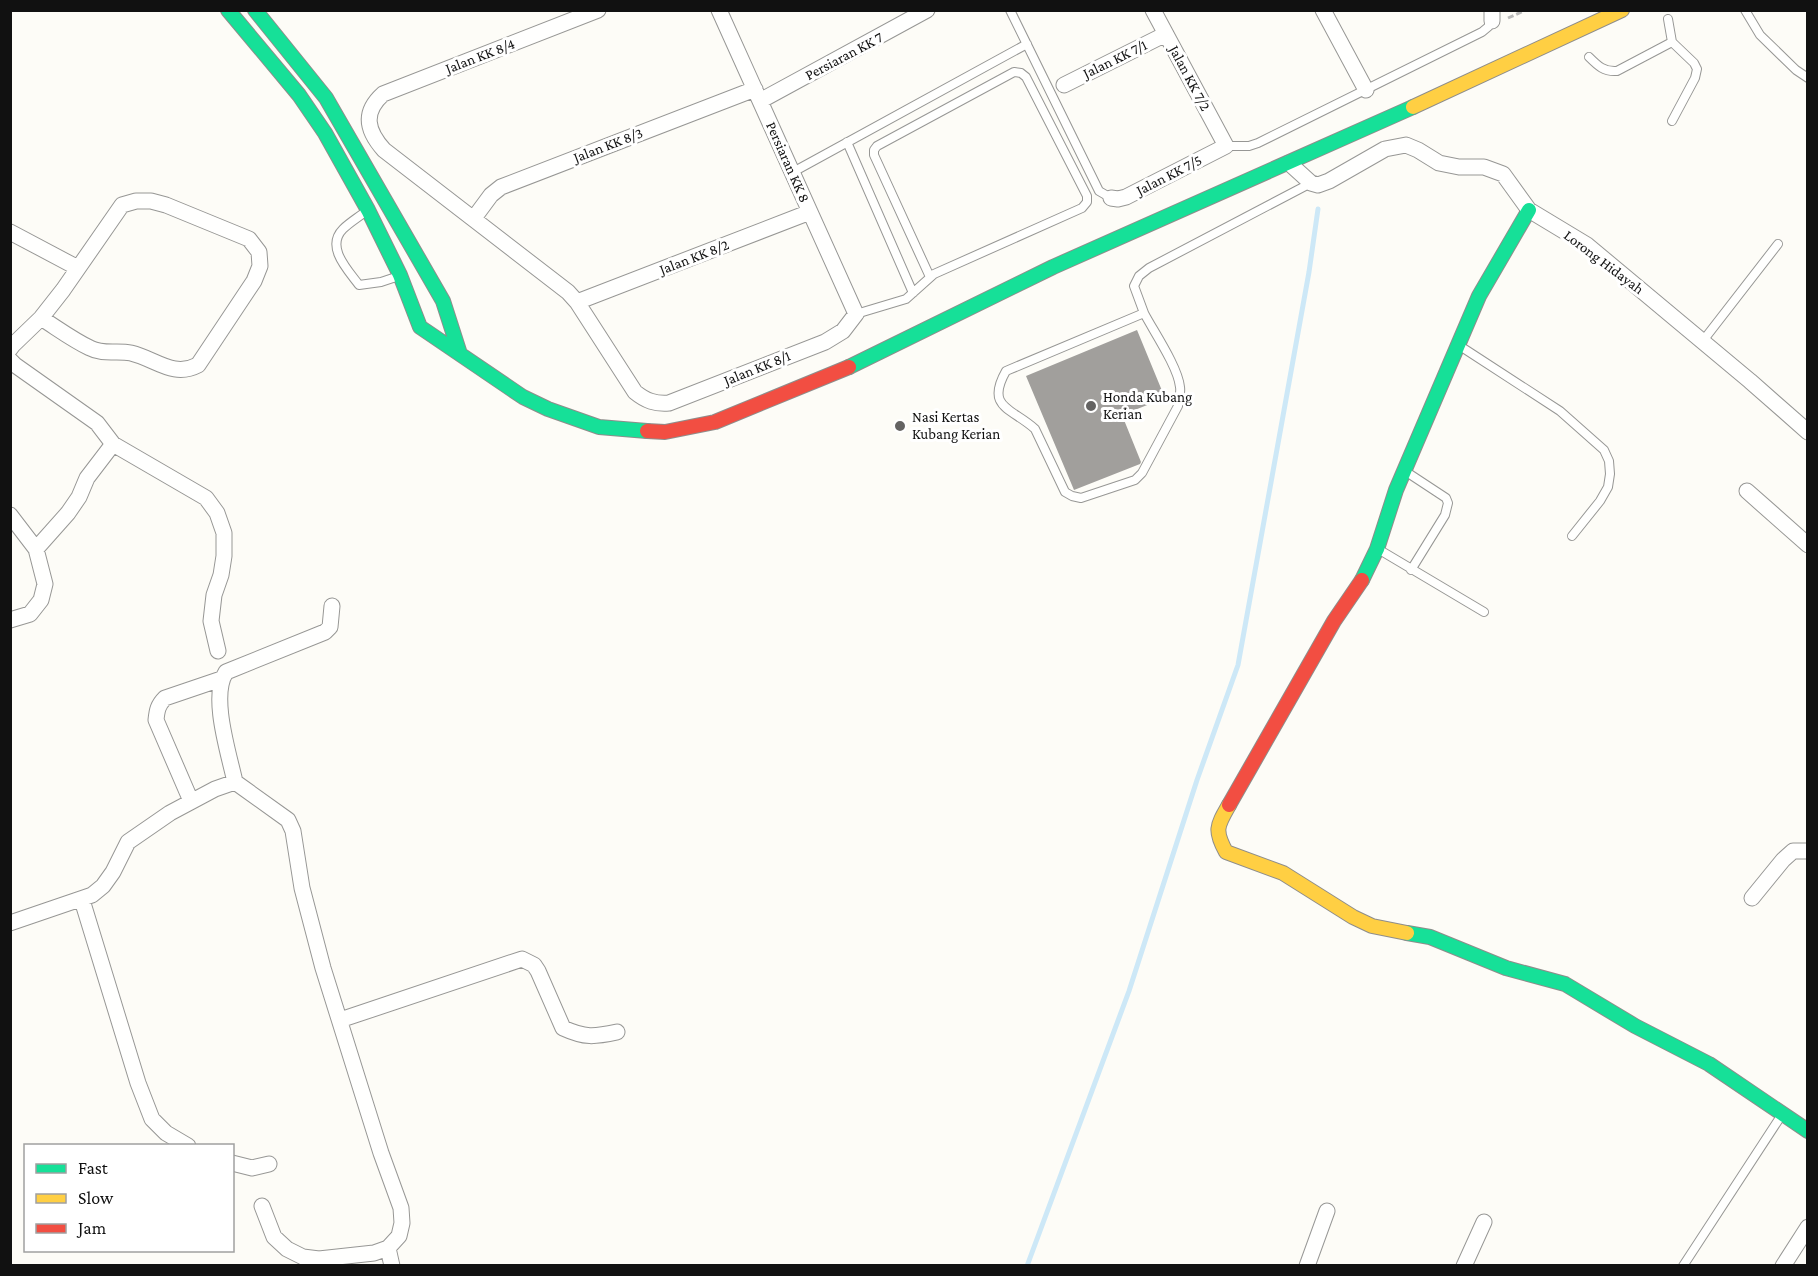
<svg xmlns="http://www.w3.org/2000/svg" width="1818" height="1276" viewBox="0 0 1818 1276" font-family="'Crimson Pro',serif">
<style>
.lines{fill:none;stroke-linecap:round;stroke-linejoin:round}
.stream{stroke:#cde8f7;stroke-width:5}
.building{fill:#a19f9c}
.lane-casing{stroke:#979795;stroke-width:10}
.street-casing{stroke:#979795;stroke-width:17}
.fast-casing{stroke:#8e8d8b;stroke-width:16}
.slow-casing{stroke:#8e8d8b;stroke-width:16}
.jam-casing{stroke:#8e8d8b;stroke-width:16}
.path{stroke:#b9b9b8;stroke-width:3;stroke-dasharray:6 3;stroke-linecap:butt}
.lane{stroke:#fffffe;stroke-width:8}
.street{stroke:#fffffe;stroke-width:15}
.fast{stroke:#16e098;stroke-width:14}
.slow{stroke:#ffcf43;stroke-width:14}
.jam{stroke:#f24e42;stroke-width:14}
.poi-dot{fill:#646362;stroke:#fff;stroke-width:2}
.labels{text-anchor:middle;stroke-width:6;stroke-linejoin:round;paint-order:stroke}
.street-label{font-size:15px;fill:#111;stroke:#fff}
.poi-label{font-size:15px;fill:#111;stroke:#fff;text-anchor:start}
</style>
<rect width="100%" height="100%" fill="#fdfcf7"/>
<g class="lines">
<path class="stream" d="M1027,1266L1129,991L1197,780L1238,665L1309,272L1318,209"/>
</g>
<path class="building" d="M1137,330L1165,398L1122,415L1141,462L1140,464L1074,490L1026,376Z"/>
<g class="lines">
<defs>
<path id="lane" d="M1010,10L1099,191L1111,198
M1745,10L1760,35L1796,70L1808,78
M1668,19L1672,42L1694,63L1697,69L1695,78L1672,121
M1589,57C1598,66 1604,72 1617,71L1672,42
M847,142L913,293
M1226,146H1249L1258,143L1482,32L1488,27L1492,21
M793,172L1027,44
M366,211C359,217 350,222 343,229C325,247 348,270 359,285L381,282L396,277
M1144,313C1154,332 1178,367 1180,387C1181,393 1179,399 1178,406L1142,473L1135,480L1081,498L1072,496L1065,492L1035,429C1012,408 985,408 1006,371L1144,313L1134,286L1139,276L1149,268L1311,183
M856,314L906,299L934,274L1082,208L1087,202V196L1026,77L1021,73L1014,72L877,146L874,150V155L930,277
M1702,342L1778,244
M1460,346L1560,411L1604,450L1609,461L1610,474L1608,487L1600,501L1572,536
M1405,471L1446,498L1448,503L1445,515L1411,570
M1378,549L1484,612
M1683,1266L1781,1116"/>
<path id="street" d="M598,10L383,94C362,113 367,131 384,150L568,292L577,302L635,392C646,401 655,404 669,403L825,342L843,331L856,314L719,10
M1323,10L1366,90
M1492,21V10
M1064,85L1166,34
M760,101L927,10
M1289,163L1311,183L1318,185L1329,181L1385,149L1406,145L1418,150L1439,163L1459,167H1484L1503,174L1529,210L1587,245L1750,381L1808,432
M1111,198L1118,199L1126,197L1226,146L1153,10
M474,218L491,195L501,187L755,89
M10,232L78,268
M577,302L810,212
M10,349L13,345L41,318L63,290L122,205L136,201H151L166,205L249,239L259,252L260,266L254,281L198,365C173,378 156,359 131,353C117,350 103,355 90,348C73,340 57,328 41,318
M10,360L15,365L97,423L113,444L87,478L79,497L68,513L36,549L45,584L41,600L30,614L10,620
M113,444L206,498L217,513L224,533V556L221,575L214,595L211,621L218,651
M1747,491L1808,545
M10,515L36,549
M191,801L156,720C157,710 158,705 165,698L221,679
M1752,898L1783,860L1793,851H1808
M82,900L138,1083L152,1119L166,1133L188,1146
M10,923L92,895L103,886L113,872L128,842L170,813L215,789L235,782
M340,1020L522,959L534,965L538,971L563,1028C585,1038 594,1037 617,1032
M232,1163L252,1168L269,1164
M262,1206L274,1237L287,1249L303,1257L319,1259L374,1253L388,1248L399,1236L402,1223L401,1208L381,1153L323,968L302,888L293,831L288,820L235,782C229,754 210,696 226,672L325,632L330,627L332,606
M388,1248L392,1266
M1307,1266L1327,1211
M1464,1266L1484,1222
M1783,1266L1808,1227"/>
<path id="fast" d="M228,10L299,95L325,133L368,210L400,275L420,327L523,397L548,409L599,427L647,431
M255,10L326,98L443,301L460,354
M849,367L1053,267L1413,107
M1362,580L1377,549L1396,490L1479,296L1529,210
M1407,933L1430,937L1506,968L1565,984L1635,1026L1709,1064L1808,1131"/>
<path id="slow" d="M1413,107L1622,10
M1229,805C1217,826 1214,830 1226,852L1283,873L1353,917L1372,926L1407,933"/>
<path id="jam" d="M647,431L665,432L715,422L849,367
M1229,805L1334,621L1362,580"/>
</defs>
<use href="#lane" class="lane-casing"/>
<use href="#street" class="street-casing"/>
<use href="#fast" class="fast-casing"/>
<use href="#slow" class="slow-casing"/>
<use href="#jam" class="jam-casing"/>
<path class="path" d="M1508,18L1526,10"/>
<use href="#lane" class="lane"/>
<use href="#street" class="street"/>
<use href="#fast" class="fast"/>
<use href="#slow" class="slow"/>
<use href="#jam" class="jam"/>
</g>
<g class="poi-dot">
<circle cx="1091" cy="406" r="6"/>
<circle cx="900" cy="426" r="6"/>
</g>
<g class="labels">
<g class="street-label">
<text transform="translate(480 56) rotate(-21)" y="5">Jalan KK 8/4</text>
<text transform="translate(844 56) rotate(-28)" y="5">Persiaran KK 7</text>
<text transform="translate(1115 59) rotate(-26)" y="5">Jalan KK 7/1</text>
<text transform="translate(1190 78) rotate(62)" y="5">Jalan KK 7/2</text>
<text transform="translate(608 145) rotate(-21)" y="5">Jalan KK 8/3</text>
<text transform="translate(788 162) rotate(66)" y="5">Persiaran KK 8</text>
<text transform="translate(1169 175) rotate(-27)" y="5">Jalan KK 7/5</text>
<text transform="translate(694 257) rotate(-21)" y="5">Jalan KK 8/2</text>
<text transform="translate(1604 262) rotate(37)" y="5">Lorong Hidayah</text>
<text transform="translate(757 368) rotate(-22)" y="5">Jalan KK 8/1</text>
</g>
<g class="poi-label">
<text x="1103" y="402">Honda Kubang<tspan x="1103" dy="17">Kerian</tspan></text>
<text x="912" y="422">Nasi Kertas<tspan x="912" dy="17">Kubang Kerian</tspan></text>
</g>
</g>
<rect width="1818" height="1276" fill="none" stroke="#111111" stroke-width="24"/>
<rect x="24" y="1144" width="210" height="108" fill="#ffffff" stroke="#a0a0a0" stroke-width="1.5"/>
<rect x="36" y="1164" width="30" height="9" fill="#16e098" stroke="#a0a0a0" stroke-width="1.5"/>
<text x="78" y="1174" font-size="18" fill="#111111">Fast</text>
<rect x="36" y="1194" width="30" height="9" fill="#ffcf43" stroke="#a0a0a0" stroke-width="1.5"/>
<text x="78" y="1204" font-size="18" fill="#111111">Slow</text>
<rect x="36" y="1224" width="30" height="9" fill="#f24e42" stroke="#a0a0a0" stroke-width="1.5"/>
<text x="78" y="1234" font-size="18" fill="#111111">Jam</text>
</svg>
